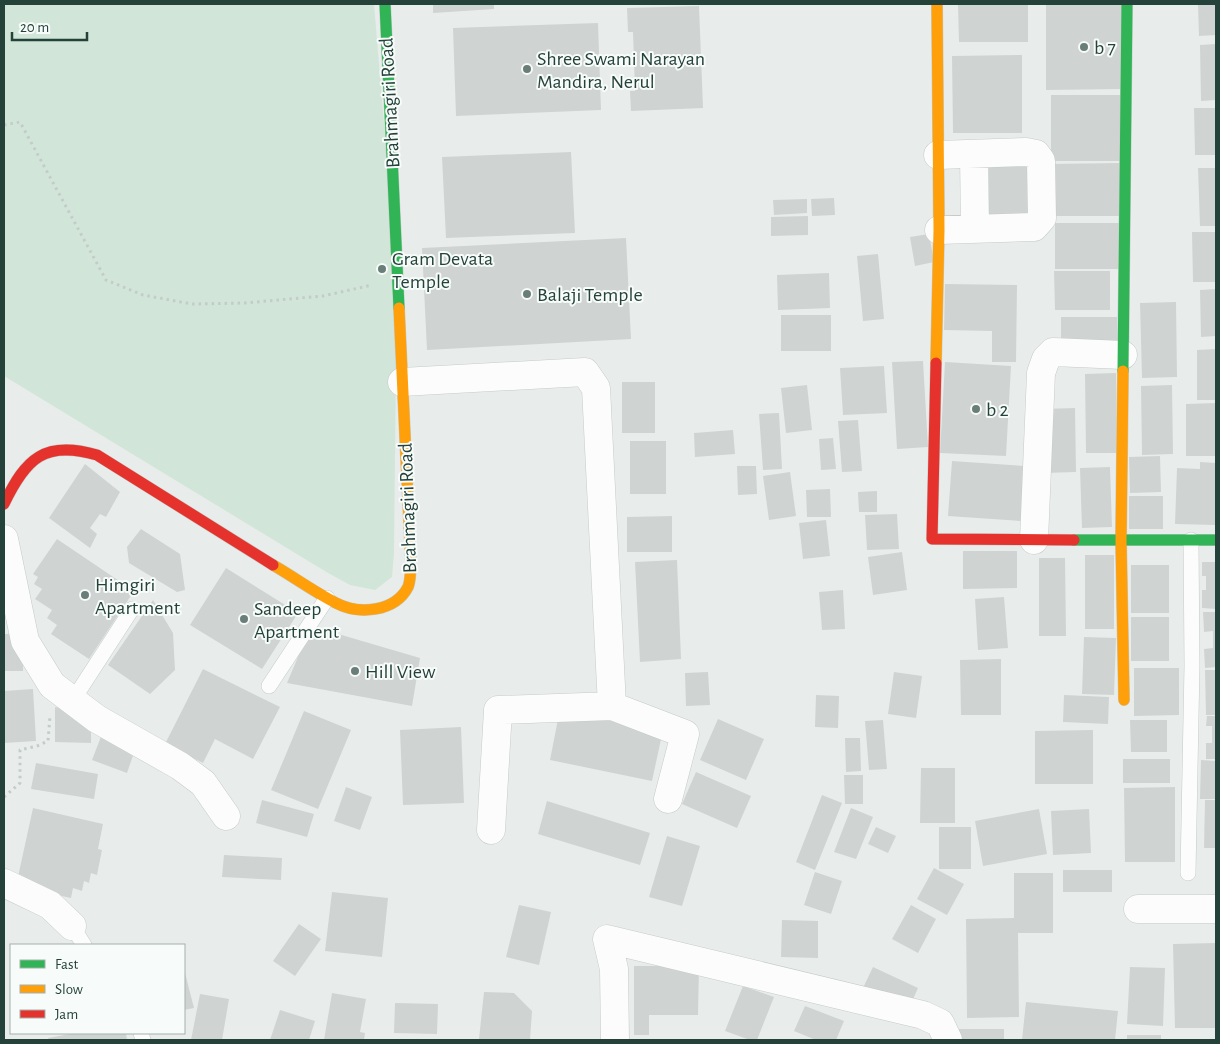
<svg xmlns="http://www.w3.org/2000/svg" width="1220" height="1044" viewBox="0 0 1220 1044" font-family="'Alegreya Sans',sans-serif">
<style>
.green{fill:#d1e6d8}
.building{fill:#cfd4d2}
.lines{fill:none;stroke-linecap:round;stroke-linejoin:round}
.lane-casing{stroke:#c5cac8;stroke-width:16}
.street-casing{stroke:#c5cac8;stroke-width:29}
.fast-casing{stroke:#c3cbc8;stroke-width:12}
.slow-casing{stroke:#c3cbc8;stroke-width:12}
.jam-casing{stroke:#c3cbc8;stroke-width:12}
.path{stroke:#c3ccca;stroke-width:3;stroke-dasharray:2.5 4;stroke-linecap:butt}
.lane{stroke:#fcfcfc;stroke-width:15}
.street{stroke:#fcfcfc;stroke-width:28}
.fast{stroke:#30b455;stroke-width:11}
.slow{stroke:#ff9f0a;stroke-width:11}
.jam{stroke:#e5322d;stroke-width:11}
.poi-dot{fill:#697e78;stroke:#f7fbf9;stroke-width:2}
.labels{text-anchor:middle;stroke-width:4;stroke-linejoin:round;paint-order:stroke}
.poi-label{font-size:20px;fill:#24423a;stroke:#f7fbf9;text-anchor:start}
.street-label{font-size:20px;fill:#24423a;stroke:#f7fbf9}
</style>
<rect width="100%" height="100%" fill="#e8edeb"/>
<path class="green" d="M4,4H374L397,280L394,553L392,577L375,590L350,585L328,573L4,376Z"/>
<path class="building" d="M433,4H494V9L433,13Z
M958,4H1028V42H959Z
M1046,4H1121V89L1046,90Z
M1198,4H1216V35L1199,36Z
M699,6L703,108L631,111L630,91H635L633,32H628L627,8Z
M598,23L601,110L456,116L453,28Z
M1216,44V100L1201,101L1200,45Z
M1022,55V133H953L952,56Z
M1051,95H1122L1121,161H1051Z
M1194,108H1216V155H1195Z
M571,152L575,233L446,238L442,157Z
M1120,163L1121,216H1050L1049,164Z
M1034,164L1037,217L987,220L984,167Z
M1198,168H1216V226H1200Z
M834,198L835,215L812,216L811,199Z
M807,199V213L774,215L773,200Z
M808,216V235L771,236V217Z
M1055,223H1119L1120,269H1055Z
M1192,232H1216V282H1193Z
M929,234L934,262L915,266L910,237Z
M626,238L631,339L427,350L422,248Z
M878,254L884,319L863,321L857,256Z
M1054,271H1110V310H1055Z
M829,273L830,308L778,310L777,275Z
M945,284L1017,285L1016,362H992V331L944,330Z
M1216,289V336L1201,337L1200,290Z
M1176,302L1177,377L1142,378L1140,303Z
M781,315H831V351H781Z
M1061,317H1117V348H1061Z
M1216,349V400H1197V350Z
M923,361L928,447L897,449L892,362Z
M945,362L1011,366L1006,456L940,453Z
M884,366L887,413L843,415L840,368Z
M1116,373L1117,453H1086L1085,374Z
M622,382H655V433H622Z
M807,385L812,430L786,433L781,388Z
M1172,385L1173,454L1142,455L1141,386Z
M1216,403V456H1186V404Z
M1075,408L1076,472L1044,473L1043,409Z
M779,413L782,469L763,470L759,414Z
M858,420L862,471L842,472L838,421Z
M733,430L735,454L695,457L694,433Z
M833,438L836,469L821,470L819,439Z
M630,441H666V494H630Z
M1160,456L1161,492L1130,493L1129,457Z
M952,461L1025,466L1021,521L948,516Z
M1200,462L1216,463V525L1175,524L1177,468L1200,469Z
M85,464L120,492L106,517L100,514L90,528L97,534L90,548L49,518Z
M737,466H756L757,494L738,495Z
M1110,467L1112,527L1082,528L1080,468Z
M790,472L796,516L769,520L763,476Z
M830,489L831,517H807L806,490Z
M877,491V512H859L858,492Z
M1129,496H1163V529H1129Z
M897,514L899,549L867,550L865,515Z
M672,516V552H627V517Z
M826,520L830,556L803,559L799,523Z
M141,529L180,554L185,590L177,592L129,563L127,547Z
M57,539L134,591L89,659L51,634L57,625L47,618L52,610L35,599L42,589L34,584L38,577L33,574Z
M963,551H1017V588L963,589Z
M902,552L907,590L873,595L868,557Z
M1085,555H1114V629H1085Z
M1039,558H1065L1066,636H1039Z
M677,560L681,659L640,662L635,562Z
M1202,562H1216V609L1202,608V590H1206V576H1202Z
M1131,565H1169V613H1131Z
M226,568L298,613L262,669L190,625Z
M843,590L845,629L822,630L819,592Z
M1004,597L1008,648L978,650L975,599Z
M153,600L173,633L175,670L150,694L108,665Z
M1203,612H1216V667L1205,668L1204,649L1213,648V631L1204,632Z
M1131,617H1169V661H1131Z
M311,626L420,658L412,706L287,683Z
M4,634H14L23,648V671H4Z
M1084,637L1116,638L1114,695L1082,694Z
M1001,659V715H961L960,660Z
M1134,668H1179V715L1134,716Z
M203,669L280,707L253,759L215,739L203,763L165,744Z
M1205,670H1216V715H1206Z
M708,672L710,705L686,706L685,673Z
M894,672L922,676L916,718L888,714Z
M33,689L36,741L4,743V691Z
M816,695L839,696L838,728L815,727Z
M1064,695L1109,697L1108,724L1063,722Z
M55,707L70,710L69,715L87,716L91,721V743L55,742Z
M560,709L663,730L652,781L550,760Z
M304,711L351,730L318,809L271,790Z
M1207,716H1216V759H1206V743H1212V726H1206Z
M718,719L764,739L746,780L700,760Z
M883,720L887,769L869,770L865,721Z
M1130,720H1167V752H1131Z
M461,727L464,803L403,805L400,730Z
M1093,730V784H1035V731Z
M102,734L136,747L127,773L92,760Z
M845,738H860L861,771L846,772Z
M1123,759H1170V783H1123Z
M1201,760L1216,761V799H1200Z
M36,763L98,774L94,799L31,789Z
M921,768H955V823H920Z
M696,772L751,796L737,828L682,804Z
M844,775H863V804H845Z
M346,787L372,797L360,830L334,821Z
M1175,787V862H1125L1124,788Z
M822,795L842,803L815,870L796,862Z
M262,800L314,814L307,837L256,823Z
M1205,800H1216V848H1204Z
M547,801L650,833L640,865L538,834Z
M33,808L103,824L98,849L102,850L97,875L91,873L89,883L84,881L82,891L73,888L71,898L16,886Z
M851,808L873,817L856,859L834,852Z
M1039,809L1047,854L983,866L975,821Z
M1089,809L1091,853L1053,855L1051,811Z
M876,827L896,836L888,853L868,844Z
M939,827H971V869H939Z
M667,836L700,846L682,906L649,897Z
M224,855L282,858L281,880L222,877Z
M934,868L964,884L947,915L917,899Z
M1063,870H1112V892H1063Z
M815,872L842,881L831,914L804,905Z
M1014,873H1053V933H1018L1019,1017L967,1018L966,919L1014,918Z
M332,892L388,898L382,957L325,951Z
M519,905L551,912L539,965L506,957Z
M911,905L936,919L918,953L892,939Z
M782,920L818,921V958L781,957Z
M299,924L321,939L295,976L273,961Z
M1216,943V1028H1175L1173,944Z
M634,966H699L698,1015H649V1035H634Z
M873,967L918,988L907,1013L861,992Z
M1130,967L1165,968L1163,1026L1127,1024Z
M184,969L194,1008L184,1010Z
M743,986L774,997L757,1040H750L725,1031Z
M484,992L514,993L532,1011L530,1040L479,1039Z
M332,993L366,999L360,1032L365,1033L364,1040H324Z
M200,994L229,999L222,1040H191Z
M1026,1002L1118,1011L1115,1040H1022Z
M395,1003L438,1004L437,1034L394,1033Z
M805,1006L844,1021L836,1040H816L794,1031Z
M280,1010L315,1021L309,1040H270Z
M959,1029H1004V1040H959Z
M75,1033H126L127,1040H49L48,1038Z
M1127,1035H1161V1040H1127Z"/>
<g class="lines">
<defs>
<path id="lane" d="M269,686L327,598
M73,700L132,609
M1188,873L1192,666L1191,540
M72,926L84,945
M141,1033L143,1040"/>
<path id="street" d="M974,154L975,229
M938,155L1026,152L1036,154L1041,161L1042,218L1034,227L939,230
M402,382L585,372L596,388L612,706
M4,539L25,641L52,685L97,719L180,766L203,783L226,816
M1034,540L1041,373L1046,359L1053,352L1123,355
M491,830L498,710L612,706L685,734L668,799
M4,883L50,905L72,926
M1138,909H1216
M615,1040L614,969L607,939L923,1015L940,1023L948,1040"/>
<path id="fast" d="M385,4L399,308
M1123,371L1127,4
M1074,540H1216"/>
<path id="slow" d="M936,363L939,230L937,4
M1123,371L1121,540L1124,700
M273,565C294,577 314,592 336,603C359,615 395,612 408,587C411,580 410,571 411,564L399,308"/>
<path id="jam" d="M936,363L932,539L1074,540
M4,504C26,458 45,440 97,455L273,565"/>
</defs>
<use href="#lane" class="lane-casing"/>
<use href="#street" class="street-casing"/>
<use href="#fast" class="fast-casing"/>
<use href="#slow" class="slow-casing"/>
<use href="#jam" class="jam-casing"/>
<path class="path" d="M4,125L20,122L106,280L143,295L192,304L245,303L323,296L372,285
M4,797L20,783V750L37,746L48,741L50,716"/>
<use href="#lane" class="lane"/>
<use href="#street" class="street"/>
<use href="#fast" class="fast"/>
<use href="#slow" class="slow"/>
<use href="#jam" class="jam"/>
</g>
<g class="poi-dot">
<circle cx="1084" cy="47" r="5"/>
<circle cx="527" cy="69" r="5"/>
<circle cx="382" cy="269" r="5"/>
<circle cx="527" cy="294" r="5"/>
<circle cx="976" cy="409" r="5"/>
<circle cx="85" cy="595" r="5"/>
<circle cx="244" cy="619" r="5"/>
<circle cx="355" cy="671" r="5"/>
</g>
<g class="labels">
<g class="poi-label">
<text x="1094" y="54">b 7</text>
<text x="537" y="65">Shree Swami Narayan<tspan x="537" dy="23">Mandira, Nerul</tspan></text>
<text x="392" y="265">Gram Devata<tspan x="392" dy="23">Temple</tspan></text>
<text x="537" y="301">Balaji Temple</text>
<text x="986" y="416">b 2</text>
<text x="95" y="591">Himgiri<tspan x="95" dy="23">Apartment</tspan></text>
<text x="254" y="615">Sandeep<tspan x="254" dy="23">Apartment</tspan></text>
<text x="365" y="678">Hill View</text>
</g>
<g class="street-label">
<text transform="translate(389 103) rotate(-93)" y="7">Brahmagiri Road</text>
<text transform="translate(407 508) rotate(-92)" y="7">Brahmagiri Road</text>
</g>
</g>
<rect width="1220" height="1044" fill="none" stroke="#24423a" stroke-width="10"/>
<rect x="10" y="944" width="175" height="90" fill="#f7fbf9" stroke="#a3b1ad"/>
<rect x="20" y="960" width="25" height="8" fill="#30b455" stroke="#a3b1ad"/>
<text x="55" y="969" font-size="15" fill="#24423a">Fast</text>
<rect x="20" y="985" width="25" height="8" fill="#ff9f0a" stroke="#a3b1ad"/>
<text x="55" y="994" font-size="15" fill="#24423a">Slow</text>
<rect x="20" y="1010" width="25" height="8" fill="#e5322d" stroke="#a3b1ad"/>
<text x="55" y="1019" font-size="15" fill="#24423a">Jam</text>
<path d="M12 32v8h75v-8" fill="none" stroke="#24423a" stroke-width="2.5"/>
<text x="20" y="32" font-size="15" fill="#24423a" stroke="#f7fbf9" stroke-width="4" paint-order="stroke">20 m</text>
</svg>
